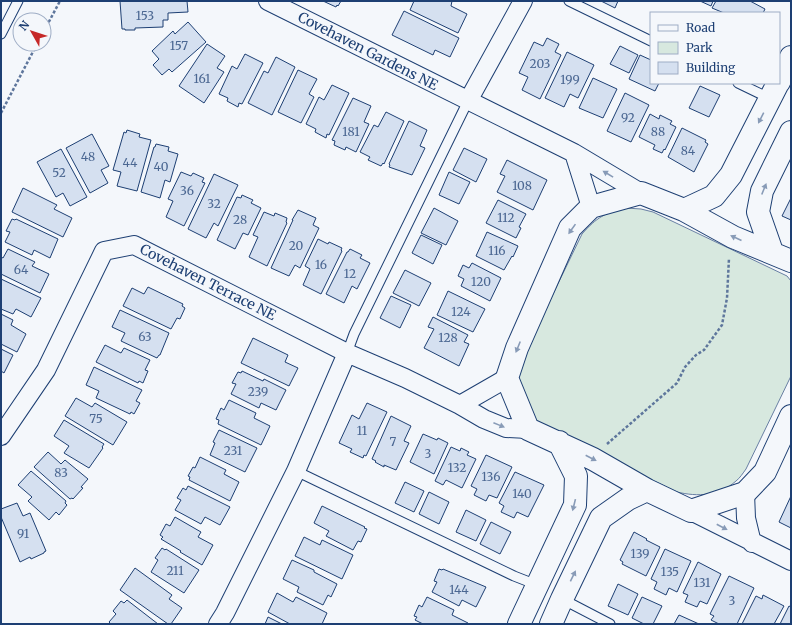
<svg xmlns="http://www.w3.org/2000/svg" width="792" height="625" viewBox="0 0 792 625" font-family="Merriweather,serif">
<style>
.green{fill:#d7e8df;stroke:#687fa3}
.building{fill:#d5e0f0;stroke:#1d3f73}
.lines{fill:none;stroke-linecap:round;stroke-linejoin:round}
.service-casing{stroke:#1d3f73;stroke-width:11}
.minor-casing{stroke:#1d3f73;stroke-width:20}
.tertiary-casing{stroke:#1d3f73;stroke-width:24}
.path{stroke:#5e769c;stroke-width:2.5;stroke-dasharray:3 2;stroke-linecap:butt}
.service{stroke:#f4f7fb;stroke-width:9}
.minor{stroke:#f4f7fb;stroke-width:18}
.tertiary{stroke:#f4f7fb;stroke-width:22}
.oneway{fill:#889bb7}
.labels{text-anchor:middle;stroke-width:3;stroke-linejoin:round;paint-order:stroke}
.number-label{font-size:12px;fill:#4b6792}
.street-label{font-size:14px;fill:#1d3f73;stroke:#f4f7fb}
</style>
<rect width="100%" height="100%" fill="#f4f7fb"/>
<path class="green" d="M626,208L641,209L653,212L787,276L791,281V376L746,469C743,473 740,478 736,481C719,496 698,497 677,492L548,431L532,418L519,388V374L524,354L582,234C597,217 605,213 626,208Z"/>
<path class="building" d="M120,1H187L188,12L168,13V20H163V27L135,28V30H125V29H122Z
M323,1H341L338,6L337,5L336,7Z
M414,1H452L451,6L467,14L458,33L410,10Z
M601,1H618L615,8Z
M700,1H713L711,6Z
M716,1H750L765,9L763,13H724L712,8Z
M404,11L459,38L450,57L435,50L433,55L392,35Z
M188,22L206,42L172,72L169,69L162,75L153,65L159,59L152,51L173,31L175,34Z
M547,38L559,44L555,52L561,55L540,99L522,90L528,77L519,73L534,42L543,46Z
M207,44L225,56L217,68L224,72L204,103L179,86Z
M620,46L638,55L629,73L610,64Z
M567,52L594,65L578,98L570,94L564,107L545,98Z
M245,54L263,63L242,104L239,103L238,107L227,101L228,98L219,94L232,66L237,69Z
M640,55L651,60V83H659L655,91L629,79Z
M276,57L295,67L272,115L248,103L264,71L268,73Z
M298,70L317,79L309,94L314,97L301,123L278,112Z
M593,78L617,89L603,118L579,108Z
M332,85L349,93L329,135L327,134L326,138L315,132L316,129L306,124L319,97L324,100Z
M700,86L720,95L709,117L689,108Z
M625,93L649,105L631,142L607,131Z
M353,98L371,106L364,122L369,124L356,152L346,147L345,150L334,145L335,141L332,140Z
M386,112L404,121L384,164L383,163L381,166L368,160L370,157L360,152L374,125L378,127Z
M650,114L659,119L660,115L672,121L670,124L676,127L665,150L664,149L662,153L653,149L655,145L639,137Z
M409,121L427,130L420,146L425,148L412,175L389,167L390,165L389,164Z
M682,128L706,140L705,142L708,144L694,172L668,157Z
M127,130L140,134L139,137L151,140L137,191L117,186L121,172L113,170L124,132L126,133Z
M92,134L109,166L101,170L108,183L90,193L66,148Z
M156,144L169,147L168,151L178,154L170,182L165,180L160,198L141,192L154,147H155Z
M464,148L487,159L476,182L453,170Z
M61,149L87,197L70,206L63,193L56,197L37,162Z
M507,160L547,180L533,210L497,192L505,176L500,174Z
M181,172L191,176L193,173L204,178L202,182L205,183L184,226L166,217L173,201L168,199Z
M449,172L470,182L459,204L439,195Z
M214,174L238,185L218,226L214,223L206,238L188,229Z
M23,188L57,205L54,209L72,218L63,237L12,212Z
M242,195L253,200L251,203L261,208L248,235L243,233L235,249L217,240L237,197L241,198Z
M791,198V220L782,216Z
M498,200L526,214L519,227L521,228L516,238L486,223Z
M434,208L458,221L446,245L421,233Z
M298,210L316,218L313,225L319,228L300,268L295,265L289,276L271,268L293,220H292Z
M264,212L274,216L275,213L287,218L286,222L287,223L267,266L249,257L258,237L253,235Z
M12,219L15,220L16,219L58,239L50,258L34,250L32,255L5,242L10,232L6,231Z
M487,232L518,246L513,257L512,256L504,270L476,256Z
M421,235L442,245L433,264L412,253Z
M318,239L328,244L329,242L342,248L341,250L342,251L321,294L303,285L310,269L305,266Z
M8,249L35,262L32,266L49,274L40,293L1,274V257L3,258Z
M350,249L362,255L360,258L370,263L357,289L352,286L344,303L326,294L347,252H348Z
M472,263L501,278L490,301L461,286L464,279L458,276L463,265L469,268Z
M405,270L431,283L419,306L393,293Z
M1,279L41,298L31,317L16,309L13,314L1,309Z
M148,287L183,304L182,306L185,308L180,319L177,318L171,329L123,306L132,288L144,294Z
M448,291L485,309L473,332L437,315Z
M391,296L411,305L400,328L380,318Z
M120,310L169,333L160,355H159L157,358L121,341L125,333L112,327Z
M1,314L13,320L11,325L26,334L17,352L1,344Z
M433,317L468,335L464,342L469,344L459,366L424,348L434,329L428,327Z
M253,338L288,355L285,362L298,368L289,386L241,363Z
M105,345L121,353L124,348L150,360L145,370L148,371L143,383L139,381L138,383L96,362Z
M1,349L13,355L4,373L1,371Z
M94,367L142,390L136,401L140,403L134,414L131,412L130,414L96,398L99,391L86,385Z
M242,371L263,381L264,379L286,390L276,410L261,403L259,408L231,394L236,384L232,383L238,372L241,373Z
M76,398L92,407L95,403L127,422L113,445L65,416Z
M229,400L256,413L254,418L270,426L261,445L218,424L219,420L216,419L221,408L224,410Z
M367,403L387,412L366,456L364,455L363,458L350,452L352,449L339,443L352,415L359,419Z
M391,416L411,426L404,441L409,443L396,470L384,465V467L375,462L376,461L372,459Z
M64,420L104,444L102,447L103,448L89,468L64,453L69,446L54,436Z
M219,430L257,448L245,472L210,455L215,443L213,442Z
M423,434L437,440L438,438L448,443L434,474L410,462Z
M451,447L460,451L461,448L469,452L467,455L476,459L462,488L446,480L443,485L435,481Z
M48,452L61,464L65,460L88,479L81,487L83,488L73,499L72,498L70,499L34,467Z
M486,455L512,467L497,498L489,495L486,501L474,495L477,489L471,486Z
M200,457L226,470L224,474L239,482L230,501L189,480L190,477L188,476L193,467L195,468Z
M31,471L66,501L65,503L67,505L59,515L56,512L49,520L28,501L32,497L18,485Z
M515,472L544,485L528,517L517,512L514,518L501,512L504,506L499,503Z
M405,482L424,491L414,512L395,503Z
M188,486L230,507L220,525L205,517L201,524L175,510L181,500L177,498L183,488L186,490Z
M429,492L449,502L439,524L419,514Z
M791,496V528L779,522Z
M17,503L23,516L30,513L46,551L44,552V553L31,559L30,557L20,562L1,517V509Z
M322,506L365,527L364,528L367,529L361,542L358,541L353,550L326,536L329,531L314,523Z
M466,510L486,520L476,541L456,532Z
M175,517L201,532L198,537L213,545L202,565L180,552L181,551L161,539L163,537L160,535L166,524L170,526Z
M491,522L511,532L500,554L480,544Z
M634,532L647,539L646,540L660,547L646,576L622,564L623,562L620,560Z
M304,537L320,545L322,540L353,555L342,579L295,556Z
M162,548L165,550L166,549L199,570L184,593L151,572L158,560L155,558Z
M665,549L691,561L677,592L669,588L666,595L654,589L657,582L651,579Z
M292,560L314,570V572L337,584L331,597L328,595L323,605L297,592L299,587L283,579Z
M698,562L721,574L707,604L700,601L697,607L685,602L688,595L683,593Z
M135,568L172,595L169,599L182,608L171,624H168L120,590Z
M439,569L442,570L443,569L486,587L476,607L462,600L459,606L432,592L437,582L434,581Z
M729,576L754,588L737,624H719L711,620L714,616L710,614Z
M618,584L638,594L628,615L608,606Z
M277,593L293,602L296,597L327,613L322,624H290L268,612Z
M763,595L784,606L774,624H742L756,596L762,599Z
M427,597L454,610L452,615L468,623L467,624H423L415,620L417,617L414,616L419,605L422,607Z
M642,597L662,606L653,624H644L632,618Z
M127,600L158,624H111L109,622L116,614L113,611L121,601L124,603Z
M789,606L791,607V624H780Z
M679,615L699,624H674Z
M268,617L282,624H265Z"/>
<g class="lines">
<defs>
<path id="service" d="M569,1L651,41
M1,34L18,1
M738,83L771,99
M347,353L354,334L468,101
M296,471L514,576L537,585
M562,599L610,624"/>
<path id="minor" d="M268,1L574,153L641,193
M468,101L523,1
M574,153L591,207
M460,405L507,378
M1,436L46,370L104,251L134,245L347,353L405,378L460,405L484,419L506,428L528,429
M745,493L746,518L752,543
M691,511L791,561
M218,624L225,613L296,471L347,353"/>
<path id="tertiary" d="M779,82L791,57
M684,210L714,196L731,175L778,83
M772,252L758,212L762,191L791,132
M791,261L733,237L684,210L641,193L591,207L570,228L517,348L507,378L528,429L593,459L647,490L691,511L745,493L765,472L791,416
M519,624L575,505L576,476L559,442
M551,624L562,599L601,518L628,499L647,490"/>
</defs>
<use href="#service" class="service-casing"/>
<use href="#minor" class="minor-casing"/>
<use href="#tertiary" class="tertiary-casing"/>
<path class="path" d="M44,31L60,1
M1,113L37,44
M607,444L677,383L685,367L696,355L704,350L722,325L727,298L729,258"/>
<use href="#service" class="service"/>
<use href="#minor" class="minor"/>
<use href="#tertiary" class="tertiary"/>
</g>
<defs><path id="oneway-solid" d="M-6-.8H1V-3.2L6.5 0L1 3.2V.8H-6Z"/></defs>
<g class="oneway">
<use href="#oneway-solid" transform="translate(761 118) rotate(117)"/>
<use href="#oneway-solid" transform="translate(608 174) rotate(-149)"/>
<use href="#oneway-solid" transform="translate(764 189) rotate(-68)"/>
<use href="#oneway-solid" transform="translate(572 229) rotate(125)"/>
<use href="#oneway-solid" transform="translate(736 238) rotate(-156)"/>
<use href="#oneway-solid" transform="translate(518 347) rotate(112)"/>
<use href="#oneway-solid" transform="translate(499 425) rotate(22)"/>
<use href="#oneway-solid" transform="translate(591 458) rotate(27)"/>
<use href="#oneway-solid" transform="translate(574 505) rotate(104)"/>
<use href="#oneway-solid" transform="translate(722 527) rotate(28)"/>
<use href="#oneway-solid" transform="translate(573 576) rotate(-64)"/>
</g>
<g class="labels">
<g class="number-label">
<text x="145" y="20">153</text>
<text x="179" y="50">157</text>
<text x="540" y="68">203</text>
<text x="202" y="83">161</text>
<text x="570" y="84">199</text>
<text x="628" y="122">92</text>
<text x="351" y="136">181</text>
<text x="658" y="136">88</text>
<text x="688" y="155">84</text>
<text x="88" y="161">48</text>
<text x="130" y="167">44</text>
<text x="161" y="171">40</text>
<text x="59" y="177">52</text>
<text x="522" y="190">108</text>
<text x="187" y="195">36</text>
<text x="214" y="208">32</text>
<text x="506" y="222">112</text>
<text x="240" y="224">28</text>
<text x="296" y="250">20</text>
<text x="497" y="255">116</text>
<text x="321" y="269">16</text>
<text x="21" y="274">64</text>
<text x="350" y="278">12</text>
<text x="481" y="286">120</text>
<text x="461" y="316">124</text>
<text x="145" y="341">63</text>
<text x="448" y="342">128</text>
<text x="258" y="396">239</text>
<text x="96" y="423">75</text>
<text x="362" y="435">11</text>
<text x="393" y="446">7</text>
<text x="233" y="455">231</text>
<text x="428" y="458">3</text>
<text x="457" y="472">132</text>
<text x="61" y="477">83</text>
<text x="491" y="481">136</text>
<text x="522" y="498">140</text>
<text x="23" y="538">91</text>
<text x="640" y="558">139</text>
<text x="175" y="575">211</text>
<text x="670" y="576">135</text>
<text x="702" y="587">131</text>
<text x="459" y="594">144</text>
<text x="732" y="605">3</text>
</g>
<g class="street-label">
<text transform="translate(368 51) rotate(27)" y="5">Covehaven Gardens NE</text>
<text transform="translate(208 282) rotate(27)" y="5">Covehaven Terrace NE</text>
</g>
</g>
<rect width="792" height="625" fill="none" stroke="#1d3f73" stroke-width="4"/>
<rect x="650" y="12" width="130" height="72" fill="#f4f7fb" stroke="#9eadc5"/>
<rect x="658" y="25" width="20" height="6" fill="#f4f7fb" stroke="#9eadc5"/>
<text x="686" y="32" font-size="12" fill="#1d3f73">Road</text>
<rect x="658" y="42" width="20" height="12" fill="#d7e8df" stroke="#9eadc5"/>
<text x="686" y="52" font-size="12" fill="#1d3f73">Park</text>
<rect x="658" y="62" width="20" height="12" fill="#d5e0f0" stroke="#9eadc5"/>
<text x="686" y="72" font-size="12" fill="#1d3f73">Building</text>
<g transform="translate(32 32) rotate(309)"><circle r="19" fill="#f4f7fb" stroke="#9eadc5"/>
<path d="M0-3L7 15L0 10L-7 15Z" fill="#c62828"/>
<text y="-6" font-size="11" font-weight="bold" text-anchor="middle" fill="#1d3f73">N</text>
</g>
</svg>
